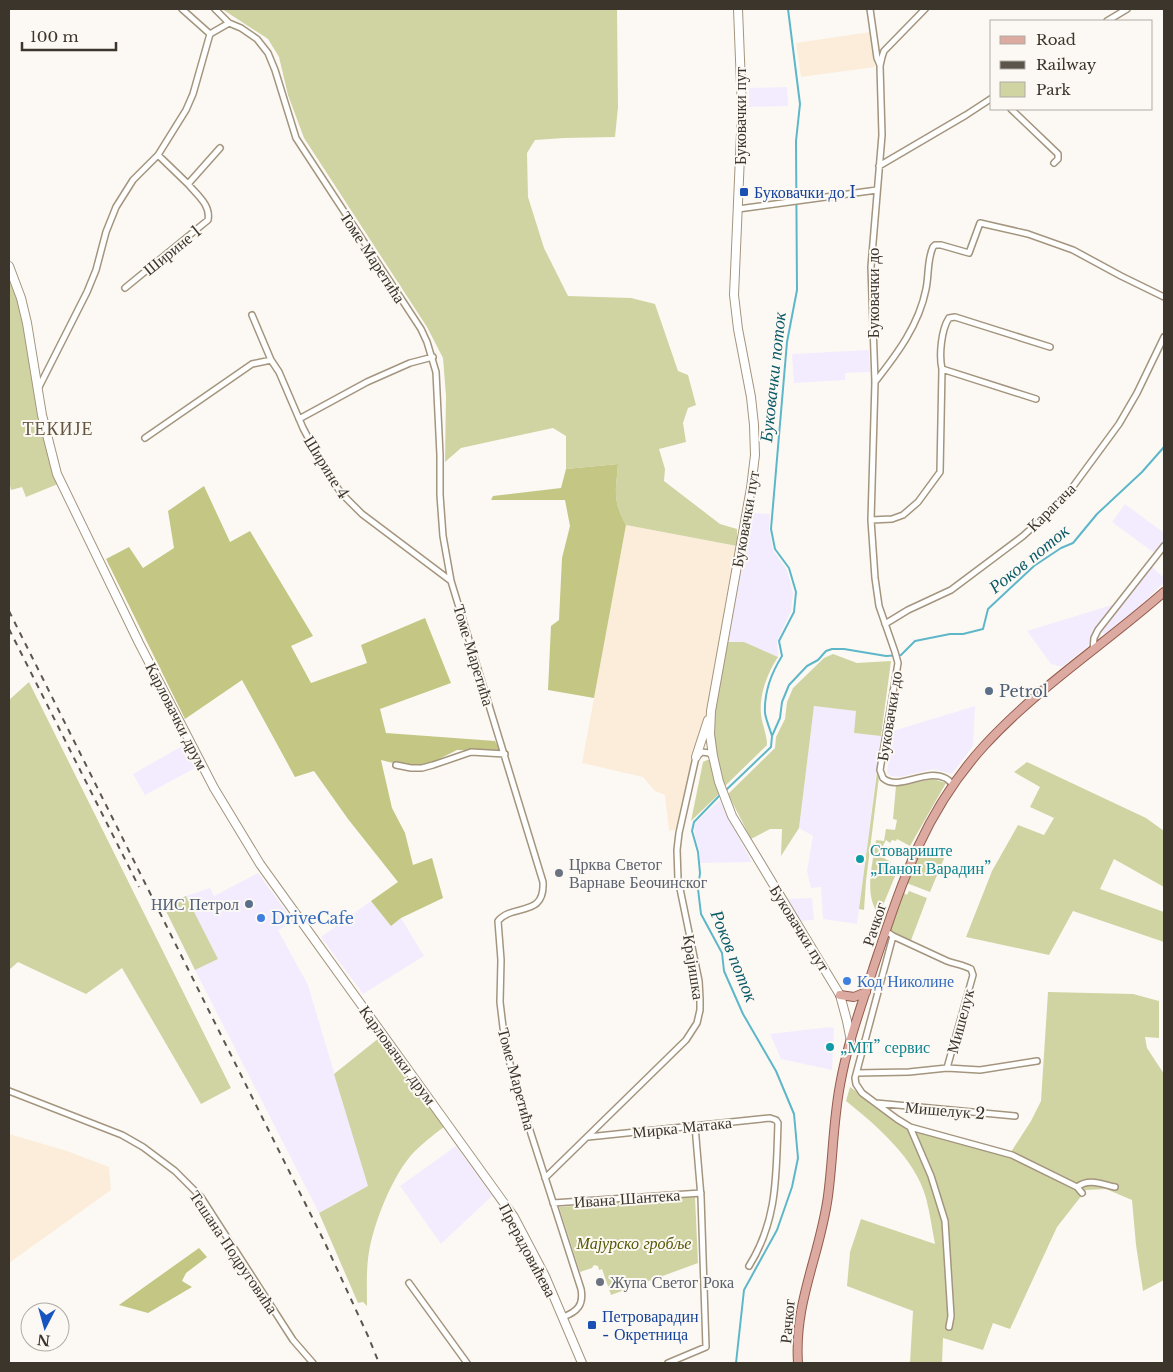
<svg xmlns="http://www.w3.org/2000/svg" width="1173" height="1372" viewBox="0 0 1173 1372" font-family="'Libre Baskerville',serif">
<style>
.commercial{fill:#f2ecfe}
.industrial{fill:#fcedda}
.green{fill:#d0d4a3}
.forest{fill:#c3c783}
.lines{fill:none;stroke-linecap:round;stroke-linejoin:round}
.stream{stroke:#5eb7c9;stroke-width:2}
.street-casing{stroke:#a4957e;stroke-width:8}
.secondary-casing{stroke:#a4957e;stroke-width:10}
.primary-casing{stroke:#945d4f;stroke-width:10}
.street{stroke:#fff;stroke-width:5}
.secondary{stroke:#fff;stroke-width:8}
.primary{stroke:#dcaaa1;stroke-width:8}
.rail{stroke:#5b554c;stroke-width:2;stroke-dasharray:6 6;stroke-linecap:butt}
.transit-dot{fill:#1a4fb4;stroke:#fcf9f4;stroke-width:2}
.service-dot{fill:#5c6f8a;stroke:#fcf9f4;stroke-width:2}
.culture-dot{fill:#0f9aa8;stroke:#fcf9f4;stroke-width:2}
.worship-dot{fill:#6b7280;stroke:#fcf9f4;stroke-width:2}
.shop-dot{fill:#3f7fe0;stroke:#fcf9f4;stroke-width:2}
.labels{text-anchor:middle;stroke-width:4;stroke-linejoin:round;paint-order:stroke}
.street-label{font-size:16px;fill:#3c352c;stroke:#fcf9f4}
.transit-label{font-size:16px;fill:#164399;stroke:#fcf9f4;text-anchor:start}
.service-label{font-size:16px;fill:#4e5e75;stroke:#fcf9f4;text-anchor:start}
.culture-label{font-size:16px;fill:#0d838f;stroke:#fcf9f4;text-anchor:start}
.worship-label{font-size:16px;fill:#5b616d;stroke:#fcf9f4;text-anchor:start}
.shop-label{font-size:16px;fill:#366cbe;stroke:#fcf9f4;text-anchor:start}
.park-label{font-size:16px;font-style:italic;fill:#555703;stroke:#fcf9f4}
.water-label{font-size:18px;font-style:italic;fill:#0b5a67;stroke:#fcf9f4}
.neighbourhood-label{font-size:18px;letter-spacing:1px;fill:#62543f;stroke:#fcf9f4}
</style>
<rect width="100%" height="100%" fill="#fcf9f4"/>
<path class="commercial" d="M787,87L788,106L749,107V88Z
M869,350L870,372L845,373V380L794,383L792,354Z
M1125,504L1164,533V546L1157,555L1112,522Z
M751,513L770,514L769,529L773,550L787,570L793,593L791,611L777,641L778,657L744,642H728Z
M1151,566L1164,578V582L1141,605L1105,634L1101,633L1100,631Z
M1115,604L1094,631L1088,646L1062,667L1051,664L1027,631Z
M814,706L857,711L854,733L881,736L857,924L823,919L821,887L811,888L807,871L813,836L799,828Z
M975,706L973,746L952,774L933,769L901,777L890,776L887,773L893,731Z
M184,745L195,768L145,795L133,774Z
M720,800L733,827L752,862L700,863V853L695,836L694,827L695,823Z
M258,873L294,922L278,930L308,985L368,1186L319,1213L195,970L218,959L186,896L210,888L214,896Z
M812,898L814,920L800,921L788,899Z
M371,901L391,926L401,918L424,956L363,994L321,937Z
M830,1027L834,1028L832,1070L781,1059L770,1034Z
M456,1146L492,1196L441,1244L400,1186Z"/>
<path class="industrial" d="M870,32L875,67L801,77L796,43Z
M626,525L737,546L713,682L682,828L669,831L665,795L655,791L643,777L582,763Z
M9,1134L67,1151L109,1167L111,1190L9,1263Z"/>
<path class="green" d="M222,9H617L618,107L615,137L564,138L535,140L527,153L528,197L544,248L568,296L631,298L655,304L678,371L688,375L696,405L688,408L683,423L686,442L659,449L665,469L664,481L720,524L737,529V546L626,525C612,499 616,492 618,464L566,469V436L553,428L461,448L445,462L446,396L443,358L427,327L304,138L288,95L279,57L268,39Z
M9,277C27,320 30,369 38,415C43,438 50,462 58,484L26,497L22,487L11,490L9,481Z
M728,642H744L778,657C768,672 759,694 761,714C762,725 767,734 767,745L725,786C703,741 719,688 728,642Z
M833,654L857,663L891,661L881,736L854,733L856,711L814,706L799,828L781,856L782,829H770L751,839L728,794L775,748L776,737L785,719L787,702L793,688L824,658Z
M29,682L231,1088L201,1104L122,968L86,994L18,962L9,970V700Z
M707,760H711L719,794L691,821L703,762Z
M1027,762L1146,818L1164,831V887L1114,859L1100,889L1164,912V942L1073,911L1049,955L966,937L992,871L1018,825L1044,835L1054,818L1030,807L1040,787L1014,772Z
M877,772L879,777L866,881L864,910L859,909Z
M933,779L946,783L910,846L897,839L896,841L892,840L890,843L886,840L878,855L891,862L890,865L898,869L879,915C863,895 873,863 876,840L884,841L886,829L895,830L897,820L893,819L896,786Z
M920,845L945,856L930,892L904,882Z
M909,891L927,898L910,943L893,934L887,927L902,892L907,895Z
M186,896L218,959L195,970L163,905Z
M1048,992L1133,994L1159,1001V1038L1145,1037L1147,1048L1164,1074V1280L1143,1291L1136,1245L1132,1200L1106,1189L1086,1190L1057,1227L1010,1329L993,1323L983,1350L943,1338L942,1363H910L913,1311L847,1286L850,1252L861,1219L935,1244C932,1229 930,1213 926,1198C915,1158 877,1126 846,1101L850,1087L909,1127L1009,1155L1031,1121L1041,1101Z
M379,1038L444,1127C433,1135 423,1143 414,1152C393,1174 374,1222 369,1252C366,1269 367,1288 367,1306L363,1302L358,1303L319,1213L368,1186L334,1074Z
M695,1197L698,1263L611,1295L602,1269L599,1270L598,1266L594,1265L592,1268L580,1272L559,1207Z"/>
<path class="forest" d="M618,464C616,492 612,499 626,525L594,698L548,690L551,626L559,620L562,558L570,526L565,500H491L493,496L561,488L566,469Z
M204,486L230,542L250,531L313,636L291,646L311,683L367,663L361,645L425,618L451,683L380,709L386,733L495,741L500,751L457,750L429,764H397L381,760L392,808L405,833L413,865L432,858L443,898L401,918L391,926L371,901L398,882L348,819L314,771L295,777L242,680L185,719L106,559L129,547L143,568L174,548L168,511Z
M199,1248L207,1257L186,1273L182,1281L192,1287L148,1313L119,1305Z"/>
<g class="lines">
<path class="stream" d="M772,736C770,729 766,720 765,713C764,693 772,672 782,656L779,641L794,612L796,592L789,568L775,549L771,529L787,342L797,290L796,141L800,104L788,9
M725,791L771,747L772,736L780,718L782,702L789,685L807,666L818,660L826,651L832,649H844L886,656L901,655L915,641L950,634H963L983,629L988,609L1034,566L1061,548L1073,543L1097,514L1142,472L1164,447
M721,794L694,822L692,831L698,852L700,873L698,889L701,914L722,953L724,971L743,1014L776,1071L794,1114L798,1158L792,1187L777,1230L744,1290L736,1363"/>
<defs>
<path id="street" d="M182,9L210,34
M215,9L229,23L241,28L257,39L268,53L275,70L296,138L421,329L427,342L436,372L440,455V495L443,536L451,581L543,882C545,918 513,903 498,921L501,960L500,1002L505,1044L516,1087L581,1289C584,1305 577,1312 563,1317
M870,9L877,58L880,65
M925,9L884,51L882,57L880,66L882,135L871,267L875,382L871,520L875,578L879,606L895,652L898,663L880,770L883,778C898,792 925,768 945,778C948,779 951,783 954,785
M1107,21L1127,9
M210,34L229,23
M1011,109L1058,154V159L1054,163
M158,155L188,184L220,148
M879,166L966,115L992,98
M738,209L877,190
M125,288L208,220C211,205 197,195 188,184
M252,315L271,360L279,372L303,428L328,475L342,494L362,514L451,581
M942,369L1036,399
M875,382C897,354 919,325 926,289C929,275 927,260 933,247L935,245H941L969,253L980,223L1028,234L1073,250L1121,276L1164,297
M38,389L87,292L96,270L106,232L116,207L133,180L158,155L186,110L193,94L210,34
M299,419L367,382L410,363L433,357
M145,438L252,364L271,360
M871,520L892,519L903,515L918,502L940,472L942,369C939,356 941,330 949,318L955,317L1050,347
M885,624L908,610L951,590L1023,536L1057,505L1069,492L1119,424L1137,393L1164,337
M1093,650L1094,638L1098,630L1164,546
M396,765L411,768H422L433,765L471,752L505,754
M886,931L893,936L947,961C955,964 963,965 971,969L973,975L947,1068
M893,936L855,1078L856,1084L862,1093L897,1119L910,1127L1012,1155L1077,1187L1082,1193
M857,1073L909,1072L947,1068L980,1070L1037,1061
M9,1091L122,1135L143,1147L175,1171L201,1197L293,1340L313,1363
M876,1103L1015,1116
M910,1127L931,1176L945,1221L951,1316L949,1327
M588,1137L770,1118L776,1120L778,1123C776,1174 778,1220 749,1266
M545,1178L686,1040L697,1023L700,1010V999L699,981L678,879L677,850L679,833L696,757L702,752L709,753L712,756
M1077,1187C1089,1178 1101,1184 1115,1187
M553,1203L701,1193
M409,1283L467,1363
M668,1363L706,1347L701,1197L695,1126"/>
<path id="secondary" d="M738,9L742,110L734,295L738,329L751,397L754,425L755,455L751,488L711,711L710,734L713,756L719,782L732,816L840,995L847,1021L851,1041
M9,266L21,298L27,323L42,415L57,474L139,643L214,788L260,864L514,1217L545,1276L582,1363
M696,757L708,720"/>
<path id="primary" d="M840,995L854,997L866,992
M798,1363C794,1301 820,1256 828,1196C833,1159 833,1122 840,1085C847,1045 861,1007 873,969C901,885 923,813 984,746C1038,687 1105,644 1164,592"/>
</defs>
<use href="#street" class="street-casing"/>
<use href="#secondary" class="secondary-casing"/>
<use href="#primary" class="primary-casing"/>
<use href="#street" class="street"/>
<use href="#secondary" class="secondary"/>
<use href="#primary" class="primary"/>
<path class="rail" d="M9,611L325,1243L368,1336L379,1363
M9,629L139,887"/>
</g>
<g class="transit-dot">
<rect x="739" y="187" width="10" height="10" rx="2.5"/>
<rect x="587" y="1320" width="10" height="10" rx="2.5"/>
</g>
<g class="service-dot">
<circle cx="989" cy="691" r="5"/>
<circle cx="249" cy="904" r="5"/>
</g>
<g class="culture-dot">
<circle cx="860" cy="859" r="5"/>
<circle cx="830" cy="1047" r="5"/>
</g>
<g class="worship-dot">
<circle cx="559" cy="873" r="5"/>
<circle cx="600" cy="1282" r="5"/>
</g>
<g class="shop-dot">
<circle cx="261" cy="918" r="5"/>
<circle cx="847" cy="981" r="5"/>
</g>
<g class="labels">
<g class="street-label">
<text transform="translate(740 116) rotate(-90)" y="6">Буковачки пут</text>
<text transform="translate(172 250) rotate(-39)" y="6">Ширине 1</text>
<text transform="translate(373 257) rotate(57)" y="6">Томе Маретића</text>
<text transform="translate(873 293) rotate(-90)" y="6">Буковачки до</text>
<text transform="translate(327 467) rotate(58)" y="6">Ширине 4</text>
<text transform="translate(1051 507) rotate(-45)" y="6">Карагача</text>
<text transform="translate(745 519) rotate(-80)" y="6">Буковачки пут</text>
<text transform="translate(474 655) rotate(73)" y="6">Томе Маретића</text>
<text transform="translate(177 716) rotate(63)" y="6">Карловачки друм</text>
<text transform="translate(889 716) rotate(-81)" y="6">Буковачки до</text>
<text transform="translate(874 924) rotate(-72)" y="6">Рачког</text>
<text transform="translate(800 928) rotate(58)" y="6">Буковачки пут</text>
<text transform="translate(694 967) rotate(81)" y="6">Крајишка</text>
<text transform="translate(960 1021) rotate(-75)" y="6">Мишелук</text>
<text transform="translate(398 1055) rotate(54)" y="6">Карловачки друм</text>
<text transform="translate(517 1079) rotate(75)" y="6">Томе Маретића</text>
<text transform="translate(945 1110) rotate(5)" y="6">Мишелук 2</text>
<text transform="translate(682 1127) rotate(-6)" y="6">Мирка Матака</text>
<text transform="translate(627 1198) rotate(-4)" y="6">Ивана Шантека</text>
<text transform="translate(528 1250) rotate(62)" y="6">Прерадовићева</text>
<text transform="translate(234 1252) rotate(56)" y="6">Тешана Подруговића</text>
<text transform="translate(787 1321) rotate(-85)" y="6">Рачког</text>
</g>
<g class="transit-label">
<text x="754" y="198">Буковачки до I</text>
<text x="602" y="1322">Петроварадин<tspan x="602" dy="18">- Окретница</tspan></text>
</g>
<g class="service-label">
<text x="999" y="697">Petrol</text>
<text x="239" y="910" text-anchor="end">НИС Петрол</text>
</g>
<g class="culture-label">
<text x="870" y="856">Стовариште<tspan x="870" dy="18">„Панон Варадин”</tspan></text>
<text x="840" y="1053">„МП” сервис</text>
</g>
<g class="worship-label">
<text x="569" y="870">Црква Светог<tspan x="569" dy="18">Варнаве Беочинског</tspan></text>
<text x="610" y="1288">Жупа Светог Рока</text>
</g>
<g class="shop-label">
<text x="271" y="924">DriveCafe</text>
<text x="857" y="987">Код Николине</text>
</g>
<g class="park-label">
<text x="634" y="1249">Мајурско гробље</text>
</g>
<g class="water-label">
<text transform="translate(773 377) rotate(-84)" y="6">Буковачки поток</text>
<text transform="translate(1029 559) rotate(-39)" y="6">Роков поток</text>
<text transform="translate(734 956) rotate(68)" y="6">Роков поток</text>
</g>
<g class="neighbourhood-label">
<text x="58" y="435">ТЕКИЈЕ</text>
</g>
</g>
<rect width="1173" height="1372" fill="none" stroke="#3c352c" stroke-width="20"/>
<rect x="990" y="20" width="162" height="90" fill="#fcf9f4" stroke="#afaba4"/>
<rect x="1000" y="36" width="25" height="8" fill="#dcaaa1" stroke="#afaba4"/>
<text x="1036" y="45" font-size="15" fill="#3c352c">Road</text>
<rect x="1000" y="61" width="25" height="8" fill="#5b554c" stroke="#afaba4"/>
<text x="1036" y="70" font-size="15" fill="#3c352c">Railway</text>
<rect x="1000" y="82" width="25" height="15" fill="#d0d4a3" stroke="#afaba4"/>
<text x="1036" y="95" font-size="15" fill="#3c352c">Park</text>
<g transform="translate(45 1327) rotate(186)"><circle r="24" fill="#fcf9f4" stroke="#afaba4"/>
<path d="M0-4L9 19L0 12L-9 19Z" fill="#1654bf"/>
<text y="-8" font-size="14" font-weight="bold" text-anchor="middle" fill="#3c352c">N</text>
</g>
<path d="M22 42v8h94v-8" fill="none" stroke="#3c352c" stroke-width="2.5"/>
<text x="30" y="42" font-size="15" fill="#3c352c" stroke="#fcf9f4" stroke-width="4" paint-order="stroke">100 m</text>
</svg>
